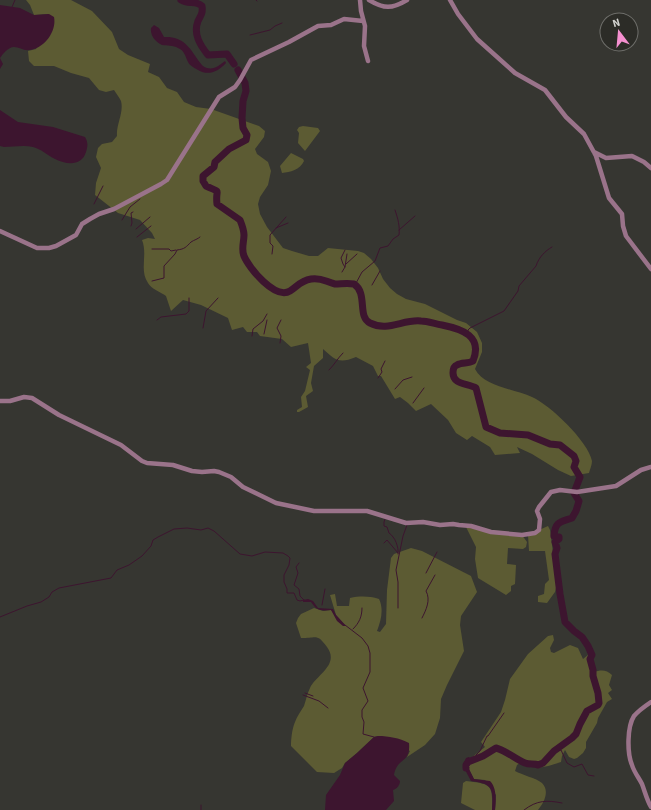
<svg xmlns="http://www.w3.org/2000/svg" width="651" height="810" viewBox="0 0 651 810" font-family="'Source Sans 3',sans-serif">
<style>
.green{fill:#5c5b33}
.water{fill:#3d152f}
.lines{fill:none;stroke-linecap:round;stroke-linejoin:round}
.stream{stroke:#3d152f;stroke-width:1}
.river{stroke:#3d152f;stroke-width:7}
.minor{stroke:#9a738a;stroke-width:4.5}
</style>
<rect width="100%" height="100%" fill="#363631"/>
<path class="green" d="M26,0H71L92,11L112,32L119,49L128,55L150,64L148,72L159,77L167,88L177,92L184,102L196,107L211,109L259,126L265,131L264,137L255,149L257,154L268,162L271,171L268,185L260,197L258,204L260,214L267,227L283,248L292,251L309,256H318L328,248L358,251L364,253L371,259L378,268L383,279L390,288L397,294L406,299L425,304L457,320L466,323L477,332L482,343V352L475,369C484,387 515,389 532,397C550,405 588,441 592,461C592,465 590,469 589,473L571,476L558,470L532,454L517,447L520,453L495,455L490,447L472,436L467,440L456,433L448,420L431,404L416,411L408,403L400,397L395,399L381,376H378L373,366L356,357C339,364 335,360 323,349V358L314,366L311,383L313,391L306,396L308,407L299,412H297V410L302,407L301,397L305,391L310,370L306,367L311,363L308,343L291,347L282,339L260,336L257,332H247L243,327L232,330L228,318L201,305L183,300L171,311L166,296C161,292 151,289 148,283C139,270 148,255 142,240L148,238L155,239L152,233L140,220L118,213L95,195L96,183L101,168L96,157L98,148L102,144L112,142L117,136C116,124 124,113 121,101C119,97 116,93 114,90L106,92L99,90L89,78L71,73L54,66H34L29,61L28,51L36,49L49,14L34,15L30,5Z
M303,126L318,128L320,131L305,151L298,143L299,133L297,130L299,127Z
M291,153L303,159L304,161C300,170 290,172 282,173L280,166Z
M548,526L550,530L557,583L555,592L547,603L538,602V596L544,594L545,584L549,580L545,551H529L528,535Z
M466,527L485,531L522,535L527,542L526,547L523,549L508,548L507,564L516,565L515,584L511,586V591L506,595L478,578L475,559L476,547Z
M411,548L422,551L471,576L477,592L461,616L460,625L464,651L447,685L441,699L440,718L435,734L425,745L407,757L410,751L378,736L374,737L357,753L345,763L342,768L334,773L317,772L291,746C291,739 292,729 295,722C297,716 301,711 304,706C306,700 307,694 310,688C316,675 340,665 327,647C317,633 317,638 301,638L296,623L298,618L301,614L314,608L323,611L331,610L344,626H346L336,615L330,595L335,594L337,606H349L350,598C360,596 369,596 379,599C384,609 381,621 377,631L380,632L386,624L387,590L391,558L394,554Z
M553,635L554,640L550,648L551,652L554,653L570,645L578,648L583,659L588,655H592L591,659L593,672C601,670 606,669 612,675L609,685L612,690L608,693L612,699L607,702L598,718L597,723L586,742V748L583,753L577,758L574,759L569,757L565,750L562,756L561,762C542,768 539,770 520,763L517,765L515,771C522,775 536,778 542,783C550,791 544,803 538,810H495L496,795L485,780L474,779L468,767L471,758L485,747L481,742L501,712L505,700L510,679L528,654L548,636Z
M466,781C491,784 493,784 492,810H475L461,803L463,783Z"/>
<path class="water" d="M0,5L20,8L34,15L49,14L54,17C57,31 44,49 29,50C24,51 19,47 14,47C8,47 3,54 0,58L3,64L0,69Z
M154,25L159,28L164,37C182,36 189,46 198,60C201,64 203,67 207,68C214,70 220,65 225,61L226,63C218,72 208,76 198,70C195,68 190,66 188,62C185,56 185,51 178,48C173,45 167,46 162,45C155,42 150,35 151,28Z
M0,110L18,122L53,127L85,137C88,142 88,146 86,152C82,166 67,165 55,159C47,155 41,149 33,147C24,145 13,147 4,147L0,146Z
M308,599L313,601L318,608L333,609L336,615L346,626H343L337,621L331,610C321,611 317,611 311,602H303V600Z
M378,736C389,736 399,738 409,743C411,764 397,757 394,775L400,781C400,785 397,789 393,790L394,801L386,810H325L326,795L340,775L345,763L357,753L374,737Z
M469,757L471,760L468,767L474,779L490,781C497,788 496,801 495,810H492C493,789 494,784 471,781L463,766L466,758Z"/>
<g class="lines">
<path class="stream" d="M189,0L192,2
M256,0L257,1
M12,7L15,0
M250,35L270,30L275,26L282,23
M94,204L103,186
M122,220L130,207L140,199
M131,226L132,223L131,213L133,212
M276,228L288,223
M136,229L150,217
M399,230L415,216
M137,237L151,226
M152,249H169L171,251L176,250
M272,254L273,246L270,243V235L286,217
M346,264L357,254
M345,267L347,254
M342,272L345,267L343,264L341,258L345,250
M152,281L164,278V266L175,254L177,250C185,249 186,247 191,242C194,240 198,239 200,237
M355,285L362,272L375,261L380,248L388,246L393,239L399,235C400,226 398,219 395,210
M372,285L380,271
M157,320L161,317L186,314L189,311V298
M203,328L206,311L218,298
M264,334L267,320
M468,334V330L470,328L504,311L518,291L519,286L536,266C539,257 545,251 552,247
M252,336L253,329L263,321L267,314
M280,343L281,336L277,328L281,320
M329,370C335,364 337,359 343,353
M378,378L382,372L381,369L385,361
M395,389L403,380L412,377
M413,403L424,388
M385,519L384,522V526L387,527L389,533C395,537 399,547 398,554
M384,543L387,540L398,553
M299,563L296,567L298,573L294,585L299,589L300,596L304,600
M426,573L437,552
M322,605L325,589
M398,608V582L396,570L403,536L407,525
M0,617L27,606L41,602L49,597L52,592L59,588L111,578L117,570L129,565L142,556L151,546L153,540L158,537L174,529L187,528L201,530L208,528L214,531L240,554L252,556L265,552L283,553L288,556L290,558L289,565L284,575V582L287,589V593H294L297,600L300,601L304,600
M422,618C426,610 431,600 426,591L435,575
M345,625L362,638L368,646L370,653V672L363,688L368,701L362,710V717L364,722L363,734L374,737
M353,629C359,623 362,617 362,608
M305,693L313,696
M303,695L319,701L328,708
M556,750H561L567,763L574,767L582,764L588,775L594,776
M477,759L476,755L480,751L487,736H488L504,713
M201,810V805
M524,810C537,800 547,800 562,803"/>
<path class="river" d="M181,0C188,5 196,0 202,6C203,13 201,15 198,21C193,34 200,45 208,55L227,54L234,64
M238,70L245,83L246,91L243,101L242,118L243,128L247,135L246,140L229,149L215,162L214,167L203,176V181L206,186C223,194 215,187 217,204L240,220C242,225 244,230 244,235C244,242 241,249 244,256C249,268 275,300 290,291C298,286 300,281 311,279C321,277 326,282 335,284C341,284 347,283 354,284C368,293 357,317 370,323C388,332 403,319 421,321C428,321 435,324 442,325C462,329 483,336 473,361C468,364 462,362 457,365C454,366 453,370 453,373C453,385 468,383 476,388L486,427L500,433L528,435L550,444L560,445L574,456L576,461L574,467L580,477L574,493L579,501L576,511L572,518C561,522 555,521 554,536L559,537V539L555,542L557,548L555,554L560,594L565,622L574,631L582,637L588,646L592,655L590,659L593,670V676L598,693L599,703L598,705L587,711L580,724L576,734L572,738L554,751L543,763L538,765C534,763 530,765 525,763C515,759 507,751 496,748L483,756L468,762L466,765V768"/>
<path class="minor" d="M360,0L361,11L365,26L364,46L368,61
M369,0C384,9 392,9 407,0
M450,0L458,14L477,39L515,73L545,90L566,117L584,134L596,156L609,198L622,214L623,226L626,236L651,269
M594,152L606,158L632,156L644,162L651,168
M0,231L37,248H49L56,246L76,235L82,224L90,219L99,214L114,209L161,184L167,180L219,97L235,87L240,80L251,60L289,42L318,26L331,25L344,19L363,21
M0,401H10L24,397L32,398L59,415L121,445L142,461L147,463L173,465L192,471L202,472L214,471L219,472L231,477L243,487L276,503L314,511H367L406,523L423,522L440,525L453,524L459,525L471,526L491,532L522,535L535,533L539,530L540,519L537,511L539,507L551,492L560,490L577,492L616,486L641,470L651,467
M651,702C645,706 639,710 634,716C627,727 627,753 632,765C634,772 639,778 642,784C645,792 647,800 651,807"/>
</g>
<g transform="translate(619 32) rotate(344)"><circle r="19" fill="#2c2c27" stroke="#6e6e6a"/>
<path d="M0-3L7 15L0 10L-7 15Z" fill="#f690d0"/>
<text y="-6" font-size="11" font-weight="bold" text-anchor="middle" fill="#d2d2cf">N</text>
</g>
</svg>
